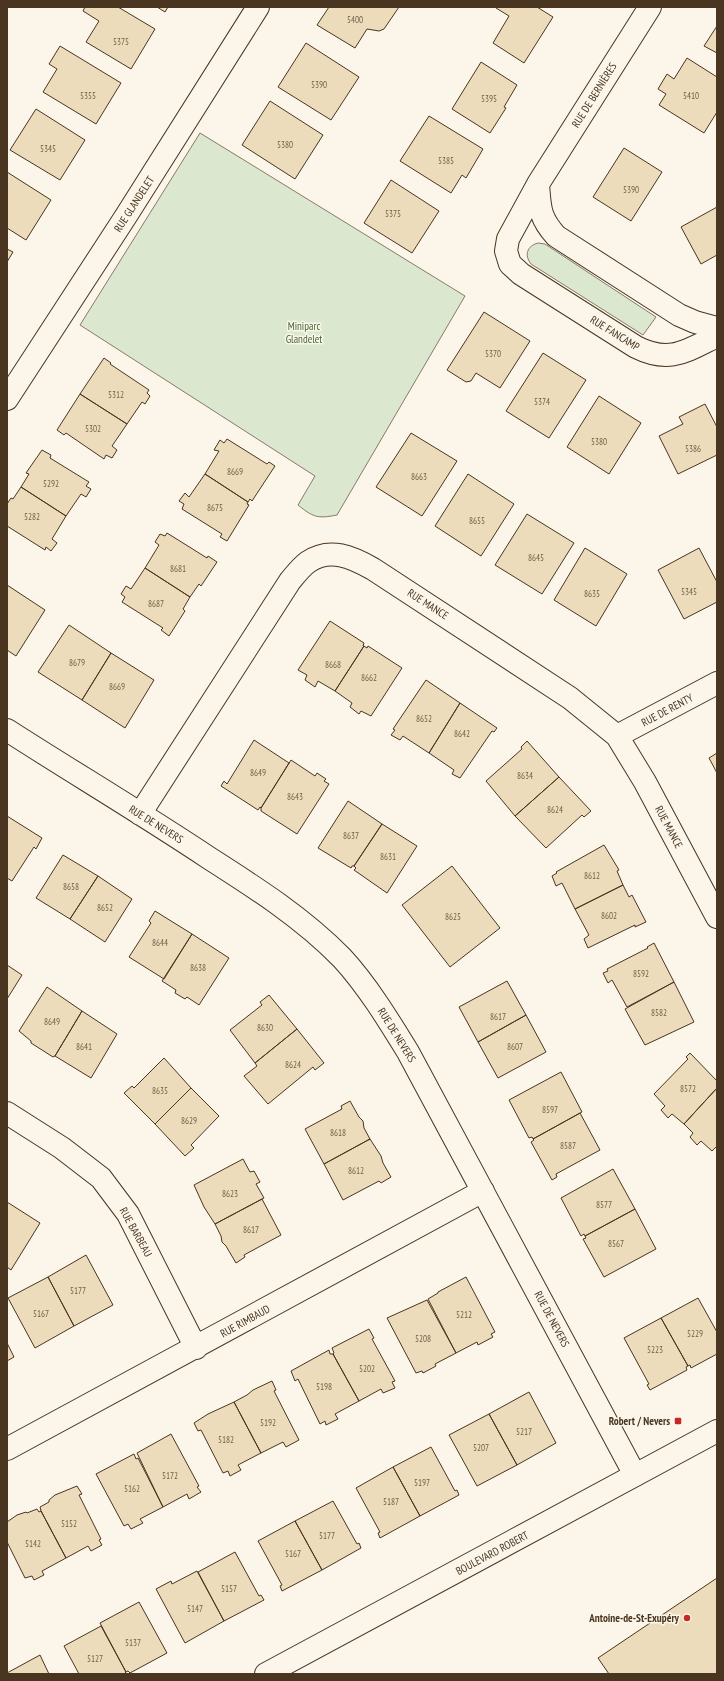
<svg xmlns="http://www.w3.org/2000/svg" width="724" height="1681" viewBox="0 0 724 1681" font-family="'PT Sans Narrow',sans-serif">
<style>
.green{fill:#dce7d0;stroke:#887966}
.building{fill:#ecdcbc;stroke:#4a3520}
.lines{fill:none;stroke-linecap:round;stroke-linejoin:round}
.street-casing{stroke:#4a3520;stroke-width:24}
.secondary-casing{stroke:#4a3520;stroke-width:24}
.street{stroke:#fbf6e9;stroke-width:22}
.secondary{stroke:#fbf6e9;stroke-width:22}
.poi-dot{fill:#c62828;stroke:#fbf6e9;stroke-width:1.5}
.labels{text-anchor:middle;stroke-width:3;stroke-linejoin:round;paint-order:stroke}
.number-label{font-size:9px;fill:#725f47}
.street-label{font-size:11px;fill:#4a3520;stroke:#fbf6e9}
.park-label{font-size:11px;fill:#436837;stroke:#fbf6e9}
.poi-label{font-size:11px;font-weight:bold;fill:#4a3520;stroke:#fbf6e9;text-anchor:end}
</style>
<rect width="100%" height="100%" fill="#fbf6e9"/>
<path class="green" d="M200,133L465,296L337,515C317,519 313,517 298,505L315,476L80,325Z
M538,243L545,244L656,317L643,335L531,264C524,255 527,246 538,243Z"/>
<path class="building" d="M85,7H118L155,29L131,69L86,42L99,21L83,11Z
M157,7H168L165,12Z
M329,7H399L384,29L379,31L367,29L355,48L317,25Z
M497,7H537L553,17L524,63L493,43L509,16L496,8Z
M717,26V53L704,46Z
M306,43L359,77L331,120L278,87Z
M60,46L121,83L96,124L43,92L57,69L49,64Z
M687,58L717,77V112L704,133L659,105L666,94L658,89L667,74L674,79Z
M481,62L517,85L504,107L506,108L490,133L452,109Z
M270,101L323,135L295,179L242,145Z
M36,109L85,140L60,180L10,150Z
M429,116L483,149L466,178L462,175L451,193L400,161Z
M624,148L662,172L631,221L593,197Z
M7,172L51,200L26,240L7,228Z
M391,180L439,211L412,253L364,223Z
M717,207V255L701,264L681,227Z
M7,249L13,252L7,262Z
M484,312L530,341L500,388L476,373L471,381L466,382L447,370Z
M543,353L586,380L549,438L506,411Z
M104,358L111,363L110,364L149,390L147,393L150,396L145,404L142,402L127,424L80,394Z
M80,394L127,424L112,446L117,450L112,458L106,455L104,459L66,433L64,435L57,430Z
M599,396L641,423L609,474L567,447Z
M705,404L717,427V455L678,474L659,436L683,424L679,417Z
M411,433L457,461L422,516L376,487Z
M227,439L267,464L269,462L275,466L252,501L250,499L248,502L205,474L219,451L214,450L220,440L224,443Z
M42,450L51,455L50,458L89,482L86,486L91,489L86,497L81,494L66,516L21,487L29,474L26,473Z
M205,474L248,502L247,504L249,505L227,541L220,537L222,534L182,509L184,504L179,501L185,493L189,497Z
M468,474L514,504L481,556L435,526Z
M21,487L66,516L52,539L57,543L51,551L46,547L45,550L7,526V504L11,498L13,499Z
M527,514L574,543L542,594L495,565Z
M167,533L207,558L208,556L217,562L201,586L199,584L190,597L145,568L159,545L155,542L160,534L165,536Z
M585,548L627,574L596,626L554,600Z
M699,548L717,582V602L684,619L658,570Z
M145,568L190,597L183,609L185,611L169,636L161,630L163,628L122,602L125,597L121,594L126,586L131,589Z
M7,585L45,610L16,656L7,650Z
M330,621L364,643L363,646H364L335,691L318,681L315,687L305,680L307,675L298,670Z
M69,625L111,653L82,700L38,672Z
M364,646L367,648L368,646L402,668L371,716L361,711L359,714L350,707L352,703L335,691Z
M111,653L154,680L125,728L82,700Z
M426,680L460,703L429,753L403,736L400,740L391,735L395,730L393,729Z
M460,703L497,728L494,732L492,731L460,778L452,774L454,770L429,753Z
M254,740L289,763L261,808L260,807L258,810L221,786L224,781L227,784Z
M527,741L559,777L515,816L486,781L522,749L521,747Z
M717,753V773L709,758Z
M291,760L315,776L317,773L326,779L324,781L329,784L297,834L261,811V808Z
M559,777L591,811L584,817L582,815L546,848L515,816Z
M348,801L382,824L354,866H352L351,868L318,848Z
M7,816L42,838L36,849L34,847L12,881L7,878Z
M382,824L417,846L387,893L354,870L356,868L354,866Z
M604,845L619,870L617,871L623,885L575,909L562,883L556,886L552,876L557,873L556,872Z
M63,855L98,876L70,919L36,898Z
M452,866L500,928L450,967L402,905Z
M98,876L132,899L105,942L70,919Z
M623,885L629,897L632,895L646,922L635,927V925L588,948L584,939L589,935L575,909Z
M155,911L192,934L164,979L129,957L151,923L149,921Z
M192,934L229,958L199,1005L187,997L185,999L175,993L176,990L162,981Z
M654,943L674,982L627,1007L612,980L608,983L603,973L608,971L607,969L648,948L647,947Z
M7,965L22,975L7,999Z
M507,981L526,1015L478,1042L459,1007Z
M674,982L694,1022L645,1045L625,1009Z
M47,987L82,1011L55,1056L53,1057L31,1043V1041L19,1031Z
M269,995L297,1029L255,1063L230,1030L262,1005L260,1002Z
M82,1011L117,1034L91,1078L55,1056Z
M526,1015L546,1052L498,1078L478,1042Z
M297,1029L324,1063L315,1070L313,1067L268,1104L244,1076L257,1066L255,1063Z
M690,1053L717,1081V1088L684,1124L672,1114L668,1118L661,1110L665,1106L654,1094L688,1059L686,1057Z
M164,1058L191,1088L155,1124L124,1093L132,1086L134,1088Z
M561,1072L582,1112L533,1139L532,1137L529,1138L509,1100Z
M191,1088L219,1116L191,1145L194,1148L185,1156L155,1124Z
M717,1088V1146L712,1151L701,1141L697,1145L690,1137L693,1133L684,1124Z
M350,1101L359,1117L363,1121L364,1128L370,1139L324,1164L305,1129L342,1109L341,1106Z
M580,1113L600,1150L556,1174L557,1177L552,1180L531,1142L534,1140L533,1139Z
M370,1139L381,1156L383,1163L391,1177L381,1183L379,1181L343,1200L324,1164Z
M243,1159L250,1172L254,1171L260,1182L256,1184L264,1198L215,1224L204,1207L194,1185Z
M613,1169L635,1209L585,1236L584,1234L581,1236L561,1198Z
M262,1199L281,1235L244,1255L245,1257L236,1263L226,1246L222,1242L221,1236L215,1224Z
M7,1202L40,1223L11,1270L7,1267Z
M635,1209L656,1249L604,1277L583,1239L586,1238L585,1236Z
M86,1255L113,1305L74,1326L48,1277Z
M48,1277L74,1326L35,1348L8,1298Z
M466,1277L495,1332L491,1334L493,1337L478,1345L477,1342L456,1353L428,1299L438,1293V1292Z
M698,1298L717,1332V1354L691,1368L690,1365L688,1366L661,1318Z
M427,1300L456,1353L435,1364L436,1366L423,1373L422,1371L416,1373L387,1318Z
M661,1318L688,1366L686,1367L687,1370L650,1390L647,1385L649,1384L624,1338Z
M369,1329L374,1338L372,1339L395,1381L392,1382L395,1388L383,1393L381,1389L359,1401L333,1354L334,1353L332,1348Z
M7,1343L14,1357L7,1361Z
M329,1350L330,1354H333L359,1401L335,1414L338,1419L326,1425L325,1421L320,1424L298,1379L295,1381L291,1371Z
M272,1381L276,1390L274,1391L299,1440L286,1447L283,1442L261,1453L234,1402L247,1395L253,1390Z
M529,1392L556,1443L517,1465L489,1414Z
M234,1402L261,1453L238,1465L241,1470L230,1476L228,1471L223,1473L201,1430L198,1431L194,1423L208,1414Z
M489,1414L517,1465L477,1486L449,1435Z
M171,1434L199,1486L197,1487L201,1492L189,1499L187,1494L163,1507L137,1453Z
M431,1447L455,1491L457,1490L459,1495L420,1516L393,1467Z
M134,1454L136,1459L138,1458L163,1507L140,1519L143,1523L131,1529L128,1524L124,1526L96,1474Z
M393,1467L420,1516L380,1538L378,1533L380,1532L356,1488Z
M77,1486L82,1494L79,1495L101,1539L99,1540L102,1545L91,1551L88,1546L66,1558L41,1511L40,1507L49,1502V1500L55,1495Z
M333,1501L357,1544L359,1543L361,1548L322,1570L295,1521Z
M37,1509L39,1512L41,1511L66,1558L42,1571L44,1575L34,1580L32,1576L25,1578L7,1542V1522L17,1515L26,1512L27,1513Z
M295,1521L322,1570L282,1591L280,1586L282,1585L258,1541Z
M235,1552L259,1596L261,1595L264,1600L224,1621L198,1572Z
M197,1571L224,1621L185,1643L156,1589L171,1581L172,1584Z
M717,1578V1674H609L598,1658Z
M139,1602L167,1653L130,1673L128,1671L126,1672L100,1623Z
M101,1626L126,1672L124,1674H79L64,1646Z
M40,1655L49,1674H7V1673Z"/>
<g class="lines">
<defs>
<path id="street" d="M650,7L538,184L508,239L506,251L510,264L521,274L636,347C670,364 686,351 717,336
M538,184C540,208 539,217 556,236L679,315L695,322L717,328
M7,399L126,216L258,7
M7,730C74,773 143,814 209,858C256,888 303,918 342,958C367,985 389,1021 408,1052L635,1475
M617,736L717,683
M140,814L290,581C295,575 301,567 308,562C330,547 352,557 373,569L570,698L617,736L645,782L717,917
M7,1113L62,1148L101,1178L128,1214L196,1348
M7,1449L483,1191"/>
<path id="secondary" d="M266,1674L717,1431"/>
</defs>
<use href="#street" class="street-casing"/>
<use href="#secondary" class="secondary-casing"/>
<use href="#street" class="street"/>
<use href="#secondary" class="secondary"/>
</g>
<g class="poi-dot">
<rect x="674" y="1417" width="8" height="8" rx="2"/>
<circle cx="687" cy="1618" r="4"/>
</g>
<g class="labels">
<g class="number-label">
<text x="355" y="23">5400</text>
<text x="121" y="45">5375</text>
<text x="319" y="88">5390</text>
<text x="88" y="99">5355</text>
<text x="691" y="99">5410</text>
<text x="489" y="102">5395</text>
<text x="285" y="148">5380</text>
<text x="48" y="152">5345</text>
<text x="446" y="164">5385</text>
<text x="631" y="193">5390</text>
<text x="393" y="217">5375</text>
<text x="493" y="357">5370</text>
<text x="116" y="398">5312</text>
<text x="542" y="405">5374</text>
<text x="93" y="432">5302</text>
<text x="599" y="445">5380</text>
<text x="693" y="452">5386</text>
<text x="235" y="475">8669</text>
<text x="419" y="480">8663</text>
<text x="51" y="487">5292</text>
<text x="215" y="511">8675</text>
<text x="32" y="520">5282</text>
<text x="477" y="524">8655</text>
<text x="536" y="561">8645</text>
<text x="178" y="572">8681</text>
<text x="689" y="595">5345</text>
<text x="592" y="597">8635</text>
<text x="156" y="607">8687</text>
<text x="77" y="666">8679</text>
<text x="333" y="668">8668</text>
<text x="369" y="681">8662</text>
<text x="117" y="690">8669</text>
<text x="424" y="722">8652</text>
<text x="462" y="737">8642</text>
<text x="258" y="776">8649</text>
<text x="525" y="779">8634</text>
<text x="295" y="800">8643</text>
<text x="555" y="813">8624</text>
<text x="351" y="839">8637</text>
<text x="388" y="860">8631</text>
<text x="592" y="879">8612</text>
<text x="71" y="890">8658</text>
<text x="105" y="911">8652</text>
<text x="609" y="919">8602</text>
<text x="453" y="920">8625</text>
<text x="160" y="946">8644</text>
<text x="198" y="971">8638</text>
<text x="641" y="977">8592</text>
<text x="659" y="1016">8582</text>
<text x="498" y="1020">8617</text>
<text x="52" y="1025">8649</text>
<text x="265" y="1031">8630</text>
<text x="84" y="1050">8641</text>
<text x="515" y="1050">8607</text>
<text x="293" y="1068">8624</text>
<text x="688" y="1092">8572</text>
<text x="160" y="1094">8635</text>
<text x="550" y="1113">8597</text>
<text x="189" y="1124">8629</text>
<text x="338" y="1136">8618</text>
<text x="568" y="1149">8587</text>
<text x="356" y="1174">8612</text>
<text x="230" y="1197">8623</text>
<text x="604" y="1208">8577</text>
<text x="251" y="1233">8617</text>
<text x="616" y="1247">8567</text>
<text x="78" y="1294">5177</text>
<text x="41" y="1317">5167</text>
<text x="464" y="1318">5212</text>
<text x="695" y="1337">5229</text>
<text x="423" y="1342">5208</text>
<text x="655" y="1353">5223</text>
<text x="367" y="1372">5202</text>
<text x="324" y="1390">5198</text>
<text x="268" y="1426">5192</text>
<text x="524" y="1435">5217</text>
<text x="226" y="1443">5182</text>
<text x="481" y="1451">5207</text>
<text x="170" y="1479">5172</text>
<text x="422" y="1486">5197</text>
<text x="132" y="1492">5162</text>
<text x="391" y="1505">5187</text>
<text x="69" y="1527">5152</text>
<text x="327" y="1539">5177</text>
<text x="33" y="1547">5142</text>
<text x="293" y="1557">5167</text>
<text x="229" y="1592">5157</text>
<text x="195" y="1612">5147</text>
<text x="133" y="1646">5137</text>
<text x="95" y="1662">5127</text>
</g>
<g class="street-label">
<text transform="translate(594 95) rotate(-58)" y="4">RUE DE BERNIÈRES</text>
<text transform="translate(134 204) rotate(-57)" y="4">RUE GLANDELET</text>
<text transform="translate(615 333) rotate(32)" y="4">RUE FANCAMP</text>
<text transform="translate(428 604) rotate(33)" y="4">RUE MANCE</text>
<text transform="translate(667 710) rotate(-28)" y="4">RUE DE RENTY</text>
<text transform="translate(156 824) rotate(32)" y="4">RUE DE NEVERS</text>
<text transform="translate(669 827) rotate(62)" y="4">RUE MANCE</text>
<text transform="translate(397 1035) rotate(58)" y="4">RUE DE NEVERS</text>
<text transform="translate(136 1232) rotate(61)" y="4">RUE BARBEAU</text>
<text transform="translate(552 1319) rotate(62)" y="4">RUE DE NEVERS</text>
<text transform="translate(245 1321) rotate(-29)" y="4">RUE RIMBAUD</text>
<text transform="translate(492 1553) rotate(-28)" y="4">BOULEVARD ROBERT</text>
</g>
<g class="park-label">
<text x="304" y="330">Miniparc<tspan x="304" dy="13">Glandelet</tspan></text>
</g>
<g class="poi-label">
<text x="670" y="1425">Robert / Nevers</text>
<text x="679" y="1622">Antoine-de-St-Exupéry</text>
</g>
</g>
<rect width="724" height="1681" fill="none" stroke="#4a3520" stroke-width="16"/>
</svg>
